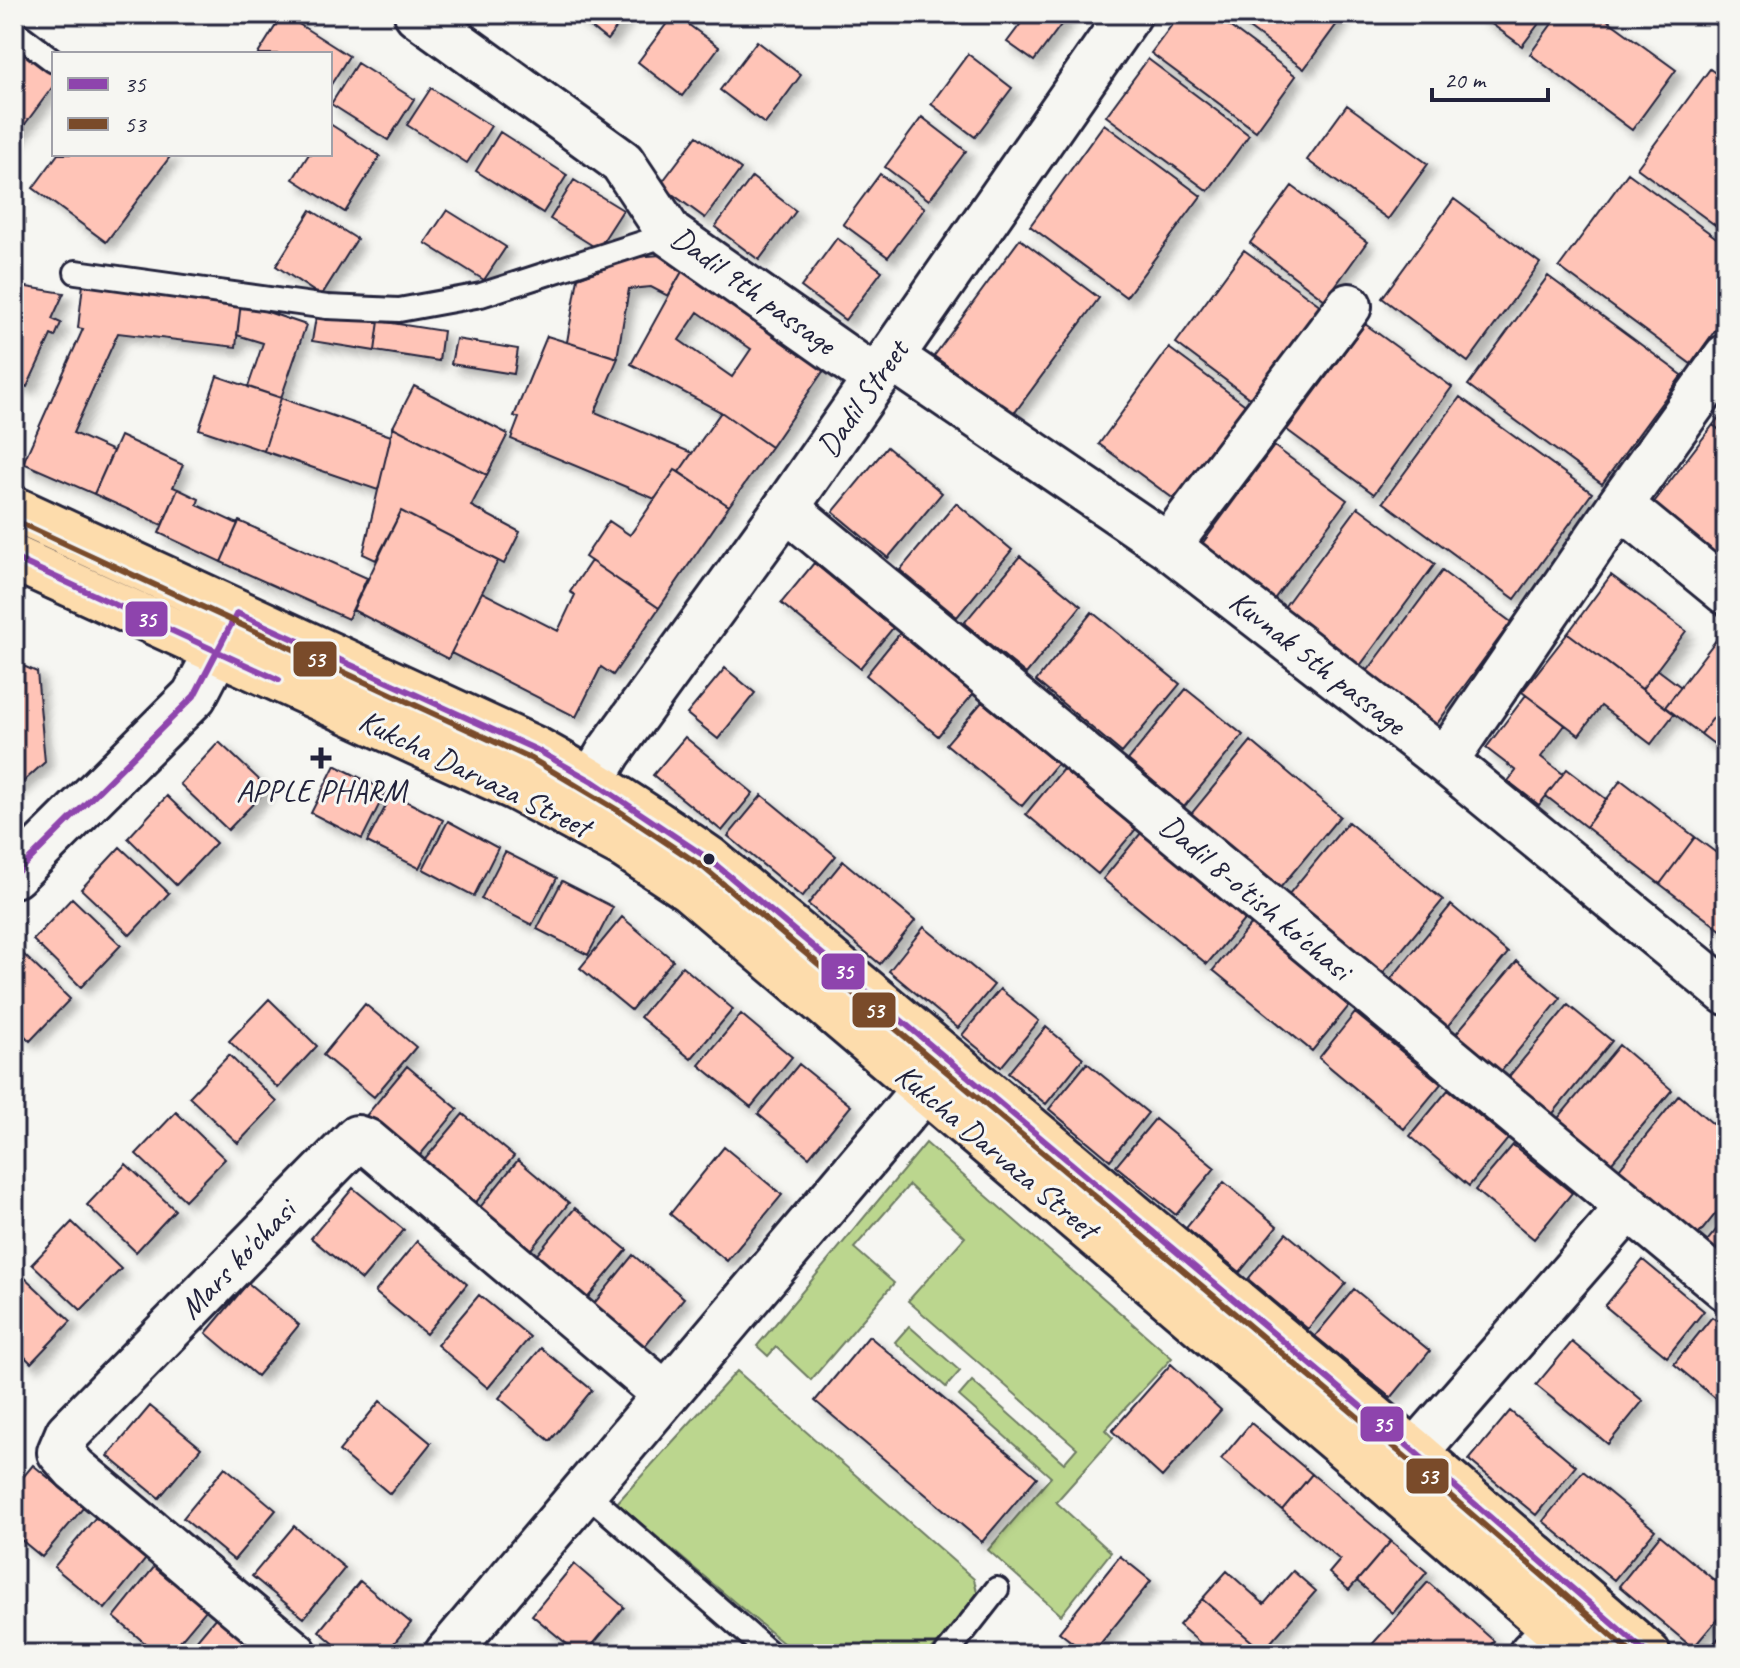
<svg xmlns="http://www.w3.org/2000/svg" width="1740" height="1668" viewBox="0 0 1740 1668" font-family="Caveat,sans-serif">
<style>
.green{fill:#bbd68e;stroke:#6e7c64;stroke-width:2}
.building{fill:#ffc4b7;stroke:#22223b;stroke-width:2;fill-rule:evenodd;filter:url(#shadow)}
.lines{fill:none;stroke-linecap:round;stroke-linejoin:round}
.lane-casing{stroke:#22223b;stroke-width:28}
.street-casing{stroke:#22223b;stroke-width:50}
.secondary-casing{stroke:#22223b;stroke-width:50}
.primary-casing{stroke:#22223b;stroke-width:50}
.lane{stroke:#f6f6f2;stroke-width:22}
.street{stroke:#f6f6f2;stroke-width:44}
.secondary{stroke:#f6f6f2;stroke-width:44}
.primary{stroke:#fddcac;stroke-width:44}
.bus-1-casing{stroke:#f6f6f2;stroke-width:12}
.bus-2-casing{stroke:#f6f6f2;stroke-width:12}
.bus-1{stroke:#8e44ad;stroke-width:6}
.bus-2{stroke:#7a4b2a;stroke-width:6}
.poi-dot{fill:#22223b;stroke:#f6f6f2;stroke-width:3}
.labels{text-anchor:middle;stroke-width:6;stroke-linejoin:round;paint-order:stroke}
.street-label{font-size:32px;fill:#22223b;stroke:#f6f6f2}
.poi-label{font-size:32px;fill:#22223b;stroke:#f6f6f2}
.line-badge{stroke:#f6f6f2;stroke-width:3}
.badge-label{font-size:22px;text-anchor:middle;font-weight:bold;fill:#fff}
</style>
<defs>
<filter id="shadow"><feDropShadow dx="7" dy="7" stdDeviation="4" flood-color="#0004"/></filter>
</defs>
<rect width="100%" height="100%" fill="#f6f6f2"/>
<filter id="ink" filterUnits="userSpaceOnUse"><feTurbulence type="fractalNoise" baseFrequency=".0125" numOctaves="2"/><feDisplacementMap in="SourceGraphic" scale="16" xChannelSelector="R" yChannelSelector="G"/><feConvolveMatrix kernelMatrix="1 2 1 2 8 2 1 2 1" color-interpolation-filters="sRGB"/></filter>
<g filter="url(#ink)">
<path class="green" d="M926,1143L1172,1358L1105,1430L1113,1438L1056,1502L1111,1552L1061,1615L988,1550L1051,1477L959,1396L972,1381L1064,1463L1077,1448L908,1301L965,1237L909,1185L854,1248L894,1283L811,1380L776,1347L768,1356L757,1346Z
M909,1326L960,1371L946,1387L895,1342Z
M737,1371L974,1579L977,1592L976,1600L928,1654H796L617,1503Z"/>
<path class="building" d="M283,14L349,56L330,86V54H258Z
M574,14H627L607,40Z
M674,14L719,47L682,96L638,62Z
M1028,14H1069L1034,61L1007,42Z
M1180,14H1213L1296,76L1256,131L1151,53Z
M1230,14H1339L1342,17L1304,69Z
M1478,14H1546L1522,46Z
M1559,14H1599L1676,70L1632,130L1530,54Z
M14,40L54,70V85L14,139Z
M757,41L801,75L765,124L720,90Z
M968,54L1012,88L975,137L931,104Z
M1148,59L1249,135L1208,191L1106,116Z
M357,63L414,99L388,140L331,104Z
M1710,69L1726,81V233L1637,168Z
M431,88L491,126L467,163L407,125Z
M1347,105L1428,164L1388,219L1307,160Z
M922,117L966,151L929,200L885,167Z
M330,124L380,156L345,212L293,179L309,154H330Z
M1104,124L1201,196L1126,297L1030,226Z
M500,132L567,175L543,213L476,171Z
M697,136L741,169L705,218L660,185Z
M58,154H172L106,242L33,188Z
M1628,173L1726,245V315L1691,364L1559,267Z
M880,174L925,208L888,257L843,224Z
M752,177L796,211L759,260L715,227Z
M574,180L623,210L598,249L550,219Z
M1292,186L1367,242L1325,300L1250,243Z
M1454,199L1540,263L1468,362L1382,298Z
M311,210L357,239L321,296L276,266Z
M447,210L506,247L484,280L425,243Z
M837,238L882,271L845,320L801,287Z
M1020,239L1099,298L1013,415L934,356Z
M1244,250L1321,306L1252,400L1176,343Z
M661,255L684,268L668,296L651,287L629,289L617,358L567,342L578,278L635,257Z
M684,268L826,367L771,447L721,412L631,364ZM698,312L751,349L732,377L679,340Z
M1548,276L1682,375L1602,484L1468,385Z
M83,284L241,302L236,347L118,333L73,433L113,451L94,494L23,463L83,329L78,328Z
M14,285L64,293L52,319L61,323L55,337L51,335L27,387L14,381Z
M241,303L306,325L281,398L248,387L263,343L237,335Z
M317,311L379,321L375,351L312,341Z
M379,321L443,331L439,361L375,351Z
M1365,324L1452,387L1374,494L1287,430Z
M547,336L618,358L595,412L692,453L679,472L675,470L655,499L511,439L519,418L514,416Z
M456,339L518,349L514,374L451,364Z
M1169,348L1248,407L1178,502L1099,444Z
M217,376L281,398L264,451L199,429Z
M414,386L508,434L487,475L393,427Z
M1460,397L1592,493L1515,599L1383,502Z
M281,398L391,436L378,490L264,451Z
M1726,408V435L1713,425Z
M721,412L771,447L729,506L679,472Z
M1713,425L1726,435V561L1652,505Z
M393,427L487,475L471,506L520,532L504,564L401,511L376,560L363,554Z
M120,436L183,465L173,487L178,489L162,525L94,494Z
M1274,446L1347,500L1272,602L1199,548Z
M887,447L942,493L888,558L833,512Z
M675,470L729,506L659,608L585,557L609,521L630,535Z
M178,489L199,499L197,505L238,524L221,562L159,533Z
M956,503L1012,550L957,617L900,570Z
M1358,507L1435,564L1359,667L1282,610Z
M401,511L498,561L448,659L353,610Z
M239,521L367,578L348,619L221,562Z
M1020,556L1081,606L1026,674L964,623Z
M591,561L659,608L613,675L601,667L576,717L451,653L482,592L558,631L575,595L570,592Z
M814,563L893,628L860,668L781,603Z
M1442,571L1511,622L1436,725L1366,673Z
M1611,575L1686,631L1642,689L1568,633Z
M1092,612L1180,684L1122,753L1036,681Z
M1726,627V701L1701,734L1665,707Z
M900,633L974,693L938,736L866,675Z
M1568,633L1674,714L1651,744L1601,706L1579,735L1522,692Z
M14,662L37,672L45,762L14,790Z
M725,668L755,693L718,739L687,714Z
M1657,669L1681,687L1665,707L1642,689Z
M1186,689L1243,735L1184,807L1128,760Z
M1526,695L1565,725L1541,757L1563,774L1539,805L1508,781L1516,771L1486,748Z
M1726,701V753L1701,734Z
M982,702L1057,764L1022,806L946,744Z
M685,737L753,793L722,831L653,775Z
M1251,741L1340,816L1280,888L1191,814Z
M219,742L268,788L228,830L180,784Z
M335,765L386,791L362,839L311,813Z
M1063,769L1136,829L1098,874L1026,814Z
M1567,769L1606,799L1586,827L1546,796Z
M1621,780L1695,837L1660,884L1586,827Z
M392,794L443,820L419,868L367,842Z
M762,795L836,856L802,897L728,836Z
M167,796L216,843L176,885L128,838Z
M448,821L498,848L474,896L423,869Z
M1348,822L1443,900L1382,974L1288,895Z
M1141,833L1245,919L1207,964L1103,879Z
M1695,837L1726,860V934L1660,884Z
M120,847L169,893L130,935L81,889Z
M505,852L557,878L532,925L481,899Z
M843,861L915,921L880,964L808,904Z
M562,881L613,907L588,955L537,929Z
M72,898L121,945L81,987L33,940Z
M1451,905L1508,953L1446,1028L1389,981Z
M622,917L673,960L631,1010L580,968Z
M1251,924L1349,1006L1312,1051L1213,970Z
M924,927L994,985L958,1028L889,971Z
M21,952L70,999L30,1041L14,1025V960Z
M1517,961L1561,998L1499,1074L1454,1036Z
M682,966L733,1009L691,1059L640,1017Z
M1000,989L1039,1021L1001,1067L962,1035Z
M269,999L317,1046L278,1088L229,1041Z
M365,1004L416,1047L374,1097L323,1055Z
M1568,1005L1612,1041L1550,1117L1506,1080Z
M1355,1013L1441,1084L1404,1129L1319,1058Z
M741,1014L792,1057L751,1107L699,1065Z
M1046,1027L1083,1058L1046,1104L1008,1073Z
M1619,1045L1672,1090L1608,1167L1554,1123Z
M229,1055L277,1102L238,1143L189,1097Z
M1087,1063L1148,1113L1110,1160L1049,1109Z
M799,1064L851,1106L809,1157L758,1114Z
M407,1066L458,1109L416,1160L365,1117Z
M1448,1090L1508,1139L1469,1186L1410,1136Z
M1679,1095L1726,1135V1201L1695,1239L1615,1174Z
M176,1112L225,1159L185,1200L136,1154Z
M463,1114L514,1156L472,1207L421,1164Z
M1155,1119L1215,1168L1176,1215L1116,1166Z
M1513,1145L1572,1193L1534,1239L1475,1190Z
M724,1147L782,1195L727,1261L670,1214Z
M518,1160L569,1203L528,1253L477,1211Z
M126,1164L175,1210L136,1252L87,1205Z
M1224,1182L1277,1226L1240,1272L1186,1228Z
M353,1188L404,1230L362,1280L311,1238Z
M575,1208L627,1250L585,1301L534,1258Z
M1726,1218V1267L1702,1247Z
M72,1222L121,1269L81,1310L32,1264Z
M1286,1233L1346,1283L1308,1329L1248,1279Z
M417,1241L467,1284L426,1334L375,1292Z
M633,1255L684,1298L642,1349L592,1306Z
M1643,1260L1704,1311L1667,1357L1605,1306Z
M22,1275L71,1321L31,1363L14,1346V1283Z
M248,1283L299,1325L257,1376L206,1333Z
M1354,1289L1430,1351L1391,1398L1315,1336Z
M479,1295L530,1337L488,1388L437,1345Z
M1712,1317L1726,1328V1407L1674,1364Z
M869,1336L1037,1477L982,1542L815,1401Z
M1572,1342L1643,1401L1608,1444L1536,1385Z
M541,1348L592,1390L550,1441L499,1398Z
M1171,1364L1221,1410L1162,1477L1112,1431Z
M380,1401L431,1443L390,1494L339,1451Z
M150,1406L201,1448L159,1498L108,1456Z
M1510,1411L1576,1466L1536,1515L1469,1460Z
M1251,1423L1312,1474L1282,1510L1221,1459Z
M33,1465L84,1507L42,1557L14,1534V1488Z
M225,1467L276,1510L234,1560L183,1518Z
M1583,1471L1655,1530L1614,1580L1543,1521Z
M1312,1474L1391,1541L1349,1590L1329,1573L1340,1560L1282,1510Z
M96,1517L146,1559L105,1609L54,1567Z
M294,1526L345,1568L304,1618L252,1576Z
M1660,1535L1726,1590V1609L1693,1648L1619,1586Z
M1391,1541L1427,1572L1393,1613L1357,1581Z
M1120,1556L1151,1581L1092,1654H1087L1059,1632Z
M574,1564L624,1607L585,1654H579L532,1615Z
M155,1566L207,1609L169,1654H158L114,1617Z
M1227,1571L1264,1604L1293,1571L1316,1591L1263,1651L1202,1599Z
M360,1581L411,1623L385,1654H346L319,1631Z
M1428,1582L1494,1641L1483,1654H1373L1368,1649Z
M1202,1599L1263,1651L1260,1654H1213L1179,1625Z
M216,1617L260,1654H185Z
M1726,1629V1654H1705Z
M1309,1645L1319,1654H1300Z"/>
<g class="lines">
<defs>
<path id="lane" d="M14,31L54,61
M76,272L327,307L399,310L481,295L670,234
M583,1490L771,1654
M946,1654L997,1589"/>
<path id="street" d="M417,14L622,162L670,234L876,379
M891,357L1168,546L1445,761L1726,992
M1620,505L1726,592
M786,508L1726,1288
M1168,546L1349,306
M1445,761L1620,505L1726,357
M1392,1479L1629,1207
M295,1654L75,1469L60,1452L68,1433L357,1138L366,1141L666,1395
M447,1654L924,1089
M1531,1654L1555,1630"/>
<path id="secondary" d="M592,781L609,752L786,508L1129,14
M14,875L194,696L217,652"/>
<path id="primary" d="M14,509L537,750C597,783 653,820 709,859L1415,1452L1648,1654
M14,558L516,788L624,846L689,889L1388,1484L1584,1654"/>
</defs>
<use href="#lane" class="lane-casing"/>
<use href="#street" class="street-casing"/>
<use href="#secondary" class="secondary-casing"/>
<use href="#primary" class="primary-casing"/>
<use href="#lane" class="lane"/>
<use href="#street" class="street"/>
<use href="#secondary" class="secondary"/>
<use href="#primary" class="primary"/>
<defs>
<path id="bus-1" d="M14,558L279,680
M14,875L194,696L237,613L537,750L592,781L709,859L1415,1452L1648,1654"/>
<path id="bus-2" d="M14,520L532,759L619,811L703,867L1409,1460L1633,1654"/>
</defs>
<use href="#bus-1" class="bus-1-casing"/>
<use href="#bus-2" class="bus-2-casing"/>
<use href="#bus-1" class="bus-1"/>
<use href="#bus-2" class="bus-2"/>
</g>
</g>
<g class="poi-dot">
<path d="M317 746h8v8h8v8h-8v8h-8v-8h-8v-8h8z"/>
<circle cx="709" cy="859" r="7"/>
</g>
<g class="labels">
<g class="street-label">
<text transform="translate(754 290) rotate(36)" y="11">Dadil 9th passage</text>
<text transform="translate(862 398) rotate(-55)" y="11">Dadil Street</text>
<text transform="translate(1318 662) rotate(38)" y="11">Kuvnak 5th passage</text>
<text transform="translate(475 773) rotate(26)" y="11">Kukcha Darvaza Street</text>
<text transform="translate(1256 897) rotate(40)" y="11">Dadil 8-o'tish ko'chasi</text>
<text transform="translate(997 1151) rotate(40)" y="11">Kukcha Darvaza Street</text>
<text transform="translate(237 1259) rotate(-46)" y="11">Mars ko'chasi</text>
</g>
<g class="poi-label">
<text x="321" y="801">APPLE PHARM</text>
</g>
</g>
<g class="line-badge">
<rect x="124" y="600" width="45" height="38" rx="8" fill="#8e44ad"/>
<rect x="292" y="640" width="46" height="38" rx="8" fill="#7a4b2a"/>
<rect x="820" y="952" width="46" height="39" rx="8" fill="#8e44ad"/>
<rect x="851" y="991" width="46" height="38" rx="8" fill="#7a4b2a"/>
<rect x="1359" y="1405" width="46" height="38" rx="8" fill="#8e44ad"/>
<rect x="1405" y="1457" width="45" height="38" rx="8" fill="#7a4b2a"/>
</g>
<g class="badge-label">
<text x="146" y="627">35</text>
<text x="315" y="667">53</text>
<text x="843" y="979">35</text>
<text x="874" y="1018">53</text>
<text x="1382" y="1432">35</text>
<text x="1428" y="1484">53</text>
</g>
<rect width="1740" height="1668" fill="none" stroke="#f6f6f2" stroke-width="48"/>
<rect x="24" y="24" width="1692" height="1620" fill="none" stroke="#22223b" stroke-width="3" filter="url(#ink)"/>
<rect x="52" y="52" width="280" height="104" fill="#f6f6f2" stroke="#a1a1a9" stroke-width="2"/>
<rect x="68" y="78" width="40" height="12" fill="#8e44ad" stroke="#a1a1a9" stroke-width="2"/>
<text x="124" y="92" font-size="24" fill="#22223b">35</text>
<rect x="68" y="118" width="40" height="12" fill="#7a4b2a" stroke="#a1a1a9" stroke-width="2"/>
<text x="124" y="132" font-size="24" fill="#22223b">53</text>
<path d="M1432 88v12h116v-12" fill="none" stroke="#22223b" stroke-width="4"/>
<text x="1444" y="88" font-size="24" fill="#22223b" stroke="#f6f6f2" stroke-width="6" paint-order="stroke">20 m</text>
</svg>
